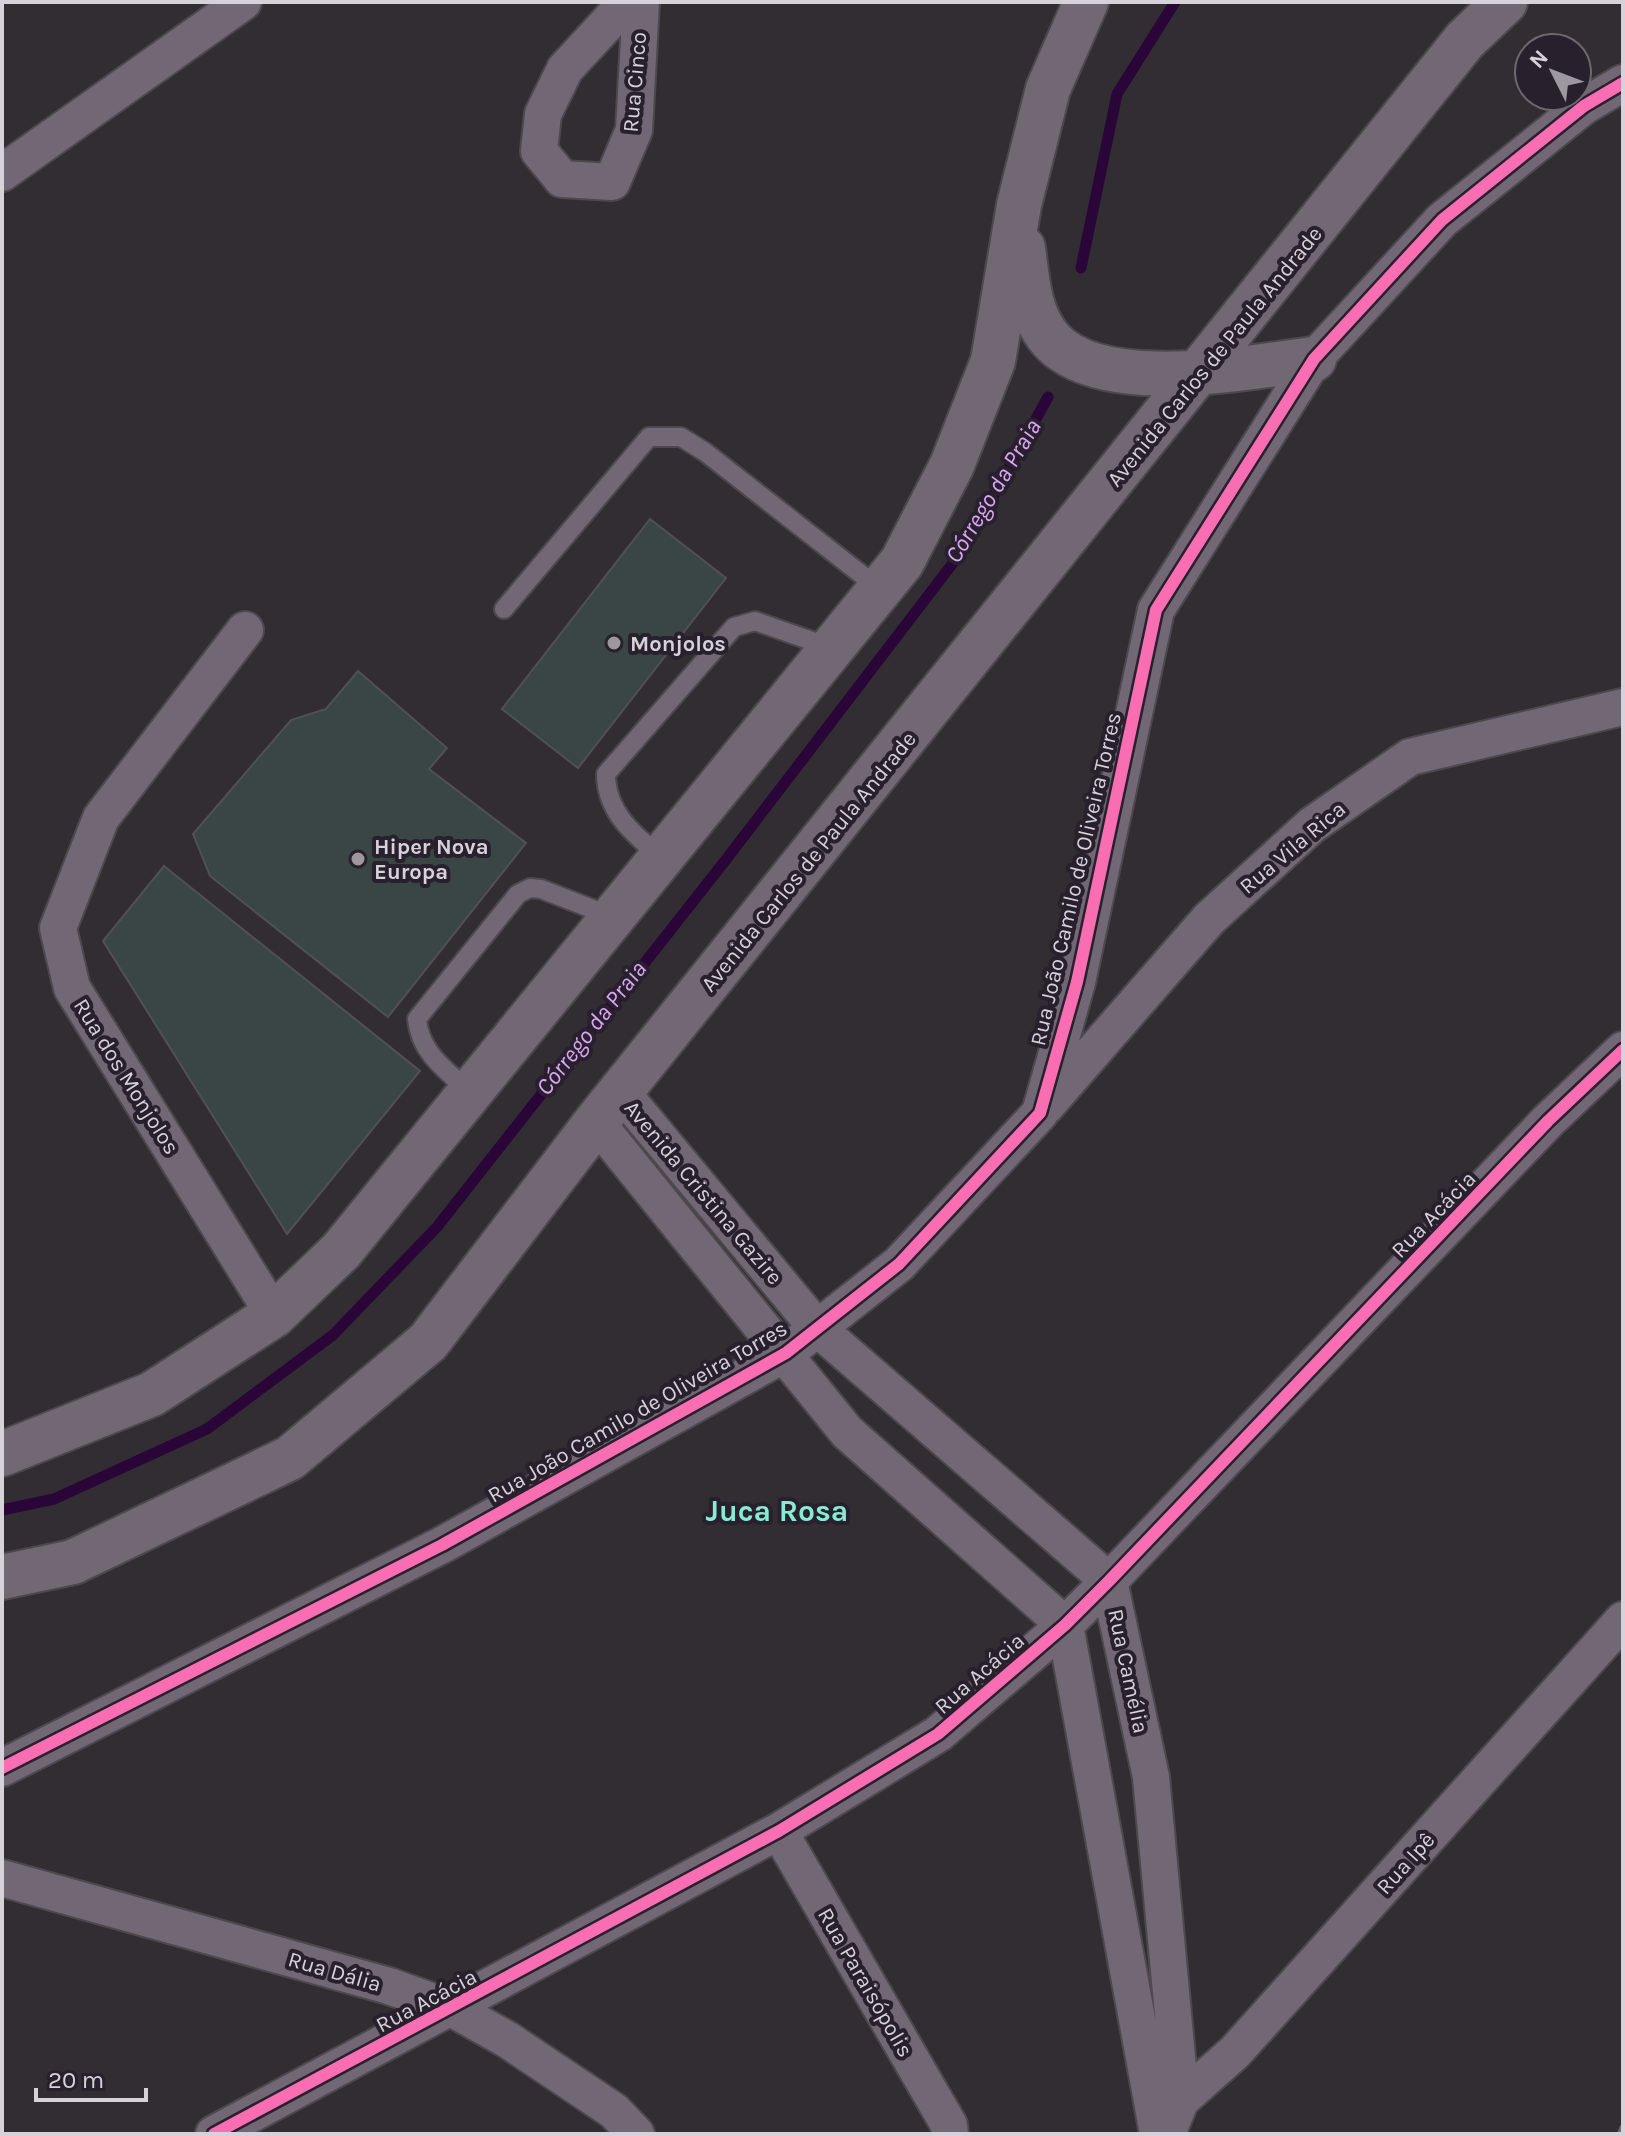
<svg xmlns="http://www.w3.org/2000/svg" width="1625" height="2136" viewBox="0 0 1625 2136" font-family="Karla,sans-serif">
<style>
.lines{fill:none;stroke-linecap:round;stroke-linejoin:round}
.stream{stroke:#2a0638;stroke-width:11}
.building{fill:#3a4646;stroke:#505153;stroke-width:2}
.lane-casing{stroke:#4c484d;stroke-width:22}
.street-casing{stroke:#4c484d;stroke-width:40}
.primary-casing{stroke:#4c484d;stroke-width:48}
.lane{stroke:#716775;stroke-width:18}
.street{stroke:#716775;stroke-width:36}
.primary{stroke:#716874;stroke-width:44}
.rail{stroke:#6d6670;stroke-width:6;stroke-dasharray:16 8;stroke-linecap:butt}
.cycleway-casing{stroke:#28202c;stroke-width:17}
.cycleway{stroke:#f96db3;stroke-width:12}
.poi-dot{fill:#9d989f;stroke:#28202c;stroke-width:3}
.labels{text-anchor:middle;stroke-width:8;stroke-linejoin:round;paint-order:stroke}
.street-label{font-size:22px;fill:#d7d2d9;stroke:#28202c}
.poi-label{font-size:22px;font-weight:bold;fill:#d7d2d9;stroke:#28202c;text-anchor:start}
.water-label{font-size:24px;font-style:italic;fill:#dba6f6;stroke:#28202c}
.district-label{font-size:30px;font-weight:bold;fill:#87ead2;stroke:#28202c}
</style>
<rect width="100%" height="100%" fill="#312d33"/>
<g class="lines">
<path class="stream" d="M1081,268L1117,94L1175,2
M2,1510L54,1499L207,1429L333,1335L437,1227L728,857L966,546L1048,397"/>
</g>
<path class="building" d="M650,519L726,578L578,768L502,709Z
M358,671L447,748L429,769L526,843L388,1017L210,876L193,834L291,720L326,709Z
M164,866L420,1071L287,1234L103,941Z"/>
<g class="lines">
<defs>
<path id="lane" d="M504,609L649,437H681L705,452L880,589
M661,857C634,835 606,812 606,774L734,627L755,621L832,648
M470,1092C446,1070 420,1053 417,1019L518,894L530,888L541,889L613,917"/>
<path id="street" d="M627,2L565,69L543,114L539,151L562,179L612,182L634,130L641,2
M2,173L243,2
M245,630L101,818L58,928L72,988L274,1315
M622,1093L816,1327L1109,1581L1151,1777L1181,2100L1167,2134
M1046,1106L1209,919L1312,825L1410,757L1623,707
M596,1122L847,1432L1065,1625L1158,2134
M2,1768L442,1545L786,1353L899,1264L1040,1113L1077,982L1156,610L1314,359L1442,220L1584,106L1623,83
M779,1831L949,2125L950,2134
M2,1878L389,1986L453,2009L508,2040L614,2111L636,2134
M1164,2108L1181,2100L1235,2052L1623,1620
M214,2134L779,1831L938,1734L1065,1625L1109,1581L1548,1121L1623,1050"/>
<path id="primary" d="M1023,248C1027,280 1029,315 1051,340C1102,396 1247,367 1314,359
M2,1454L152,1394L274,1315L341,1251L902,562L952,465L993,361L1019,205L1048,89L1086,2
M2,1577L73,1562L290,1458L428,1342L596,1122L1465,40L1505,2"/>
</defs>
<use href="#lane" class="lane-casing"/>
<use href="#street" class="street-casing"/>
<use href="#primary" class="primary-casing"/>
<use href="#lane" class="lane"/>
<use href="#street" class="street"/>
<use href="#primary" class="primary"/>
<path class="rail" d="M1620,2134L1623,2126"/>
<defs>
<path id="cycleway" d="M2,1768L442,1545L786,1353L899,1264L1040,1113L1077,982L1156,610L1314,359L1442,220L1584,106L1623,83
M214,2134L779,1831L938,1734L1065,1625L1109,1581L1548,1121L1623,1050"/>
</defs>
<use href="#cycleway" class="cycleway-casing"/>
<use href="#cycleway" class="cycleway"/>
</g>
<g class="poi-dot">
<circle cx="614" cy="643" r="8"/>
<circle cx="358" cy="859" r="8"/>
</g>
<g class="labels">
<g class="street-label">
<text transform="translate(634 82) rotate(-85)" y="8">Rua Cinco</text>
<text transform="translate(1214 356) rotate(-51)" y="8">Avenida Carlos de Paula Andrade</text>
<text transform="translate(1292 847) rotate(-40)" y="8">Rua Vila Rica</text>
<text transform="translate(808 861) rotate(-51)" y="8">Avenida Carlos de Paula Andrade</text>
<text transform="translate(1075 879) rotate(-77)" y="8">Rua João Camilo de Oliveira Torres</text>
<text transform="translate(127 1076) rotate(58)" y="8">Rua dos Monjolos</text>
<text transform="translate(704 1192) rotate(50)" y="8">Avenida Cristina Gazire</text>
<text transform="translate(1433 1214) rotate(-46)" y="8">Rua Acácia</text>
<text transform="translate(637 1411) rotate(-30)" y="8">Rua João Camilo de Oliveira Torres</text>
<text transform="translate(1129 1671) rotate(78)" y="8">Rua Camélia</text>
<text transform="translate(979 1673) rotate(-41)" y="8">Rua Acácia</text>
<text transform="translate(1405 1863) rotate(-48)" y="8">Rua Ipê</text>
<text transform="translate(335 1971) rotate(16)" y="8">Rua Dália</text>
<text transform="translate(866 1982) rotate(60)" y="8">Rua Paraisópolis</text>
<text transform="translate(426 2000) rotate(-28)" y="8">Rua Acácia</text>
</g>
<g class="poi-label">
<text x="630" y="651">Monjolos</text>
<text x="374" y="854">Hiper Nova<tspan x="374" dy="25">Europa</tspan></text>
</g>
<g class="water-label">
<text transform="translate(993 491) rotate(-59)" y="8">Córrego da Praia</text>
<text transform="translate(591 1028) rotate(-52)" y="8">Córrego da Praia</text>
</g>
<g class="district-label">
<text x="777" y="1521">Juca Rosa</text>
</g>
</g>
<rect width="1625" height="2136" fill="none" stroke="#d7d2d9" stroke-width="8"/>
<g transform="translate(1553 72) rotate(312)"><circle r="38" fill="#28202c" stroke="#6e6771" stroke-width="2"/>
<path d="M0-6L14 30L0 20L-14 30Z" fill="#9d989f"/>
<text y="-12" font-size="22" font-weight="bold" text-anchor="middle" fill="#d7d2d9">N</text>
</g>
<path d="M36 2088v12h110v-12" fill="none" stroke="#d7d2d9" stroke-width="4"/>
<text x="48" y="2088" font-size="24" fill="#d7d2d9" stroke="#28202c" stroke-width="6" paint-order="stroke">20 m</text>
</svg>
